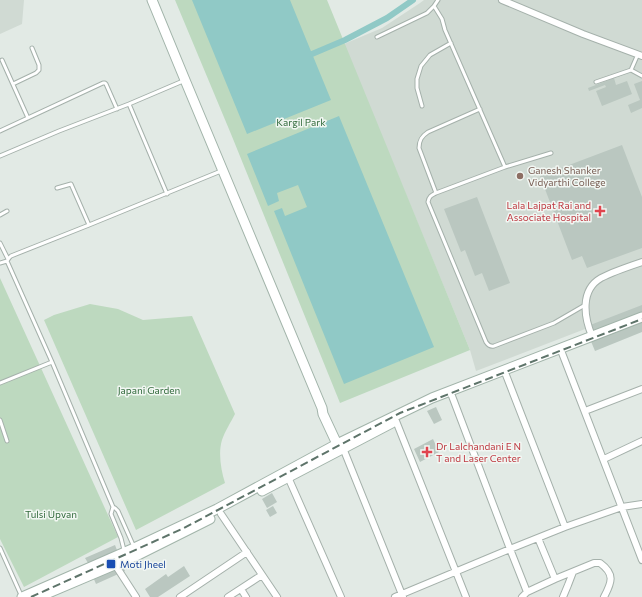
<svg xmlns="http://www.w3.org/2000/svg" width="642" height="597" viewBox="0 0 642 597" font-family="Commissioner,sans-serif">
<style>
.built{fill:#d0dad3}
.green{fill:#bdd9bf}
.water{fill:#90c9c6}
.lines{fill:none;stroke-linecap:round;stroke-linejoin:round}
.canal{stroke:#90c9c6;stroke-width:6}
.building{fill:#bac7c0}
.lane-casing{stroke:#a5b1ab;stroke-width:5}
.street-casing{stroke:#a5b1ab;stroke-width:8}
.secondary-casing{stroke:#a2b4aa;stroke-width:11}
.lane{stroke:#fff;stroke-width:3}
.street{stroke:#fff;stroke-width:6}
.secondary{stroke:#fff;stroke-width:9}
.rail{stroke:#5e746a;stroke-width:2;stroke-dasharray:8 4;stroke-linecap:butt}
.education-dot{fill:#8d6e63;stroke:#f2f7f3;stroke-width:1.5}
.health-dot{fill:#e0444e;stroke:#f2f7f3;stroke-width:1.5}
.transit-dot{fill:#1a4fb4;stroke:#f2f7f3;stroke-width:1.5}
.labels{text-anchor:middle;stroke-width:3;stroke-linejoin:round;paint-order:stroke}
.park-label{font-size:10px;fill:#336b3d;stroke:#f2f7f3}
.education-label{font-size:10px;fill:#785e54;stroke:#f2f7f3;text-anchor:start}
.health-label{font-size:10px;fill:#be3a42;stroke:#f2f7f3;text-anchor:end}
.transit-label{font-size:10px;fill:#164399;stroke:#f2f7f3;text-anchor:start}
</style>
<rect width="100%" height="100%" fill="#e2eae5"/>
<path class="built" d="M0,0H24L22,24L0,34Z
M424,0H642V307L476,371L470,350L344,44L382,28L420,3Z"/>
<path class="green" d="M175,0H327L470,350L340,403L231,134Z
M0,278L118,537L24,587L0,539Z
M90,304L118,309L143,320L192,316L235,414C231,422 225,431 222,440C218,453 221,470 225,483L136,530L44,320L54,315Z"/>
<path class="water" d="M192,0H290L331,100L247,134Z
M339,116L434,347L344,384L274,211L282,208L285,216L307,207L298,185L277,193L279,201L268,206L247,154Z"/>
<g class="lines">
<path class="canal" d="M312,54L345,40L387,18L413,0"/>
</g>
<path class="building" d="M614,78L616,85L627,81L632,94L602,106L596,91L606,87L605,85L589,91L588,88Z
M642,81V108L631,113L628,105L640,100L634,84Z
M622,145L642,197V248L587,268L582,256L572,260L540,176Z
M477,197L510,283L489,291L482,273L475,276L465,250L461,252L444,209Z
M642,305V332L595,351L585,327Z
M436,407L442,420L434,424L427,411Z
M433,439L439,452L420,462L414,449Z
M272,493L277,502L267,508L262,499Z
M273,506L277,513L270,517L266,510Z
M115,545L125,571L96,584L93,577L79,583L73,569L88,563L85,558Z
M184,566L190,576L158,597H150L145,589L166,574L168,577Z"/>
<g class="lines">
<defs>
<path id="lane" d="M434,6L442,19L445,30L505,167
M377,37L427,13L434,6L438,0
M2,60L28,118
M631,70L638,54
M596,82L631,70L642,76
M13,84L36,73L39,70V65L32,48
M422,106L417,88V79L421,66L430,55L451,43
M0,131L103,83H105L106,84L117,109
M551,153L505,167L436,193C432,195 429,196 428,202L486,342C488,345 490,347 494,346L554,323L585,305
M0,156L59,131L129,104
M57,188L71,184L89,225
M436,193L419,148C419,140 422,136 428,132L480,109
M167,194L129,104L183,81
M0,215L7,211
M0,243L8,259
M0,263L7,261
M0,383L52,362
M0,420L7,441
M113,507L111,514L121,538L124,550
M134,547L118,511L115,508L113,507L52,362L7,261L9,258L11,256L89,225L221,171
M0,548L21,595"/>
<path id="street" d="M502,0L583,34L642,56
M592,336C584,317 580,290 601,278C612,272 630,266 642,262
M562,353L642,560
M506,375L565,527
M452,396L510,549L527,592
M585,411L642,389
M396,421L466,597
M343,448L403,597
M604,459L642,441
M288,477L341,597
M221,514L277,597
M114,563L136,597
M555,579L594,563H600C615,574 612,582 604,597
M241,589L246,597
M180,597L247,552
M228,597L262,575
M395,597L510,549L565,527L622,507L642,504
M522,597L527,592L555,579L538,538
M563,597L568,585L573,572"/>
<path id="secondary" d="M152,0L185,80L322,408L323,414L337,444L341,447
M262,491L392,423
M22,597L134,548L217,509L337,444L432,398L642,317
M39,597L138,555L210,519"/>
</defs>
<use href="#lane" class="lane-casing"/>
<use href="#street" class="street-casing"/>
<use href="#secondary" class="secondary-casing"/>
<use href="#lane" class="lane"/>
<use href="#street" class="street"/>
<use href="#secondary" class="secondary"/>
<path class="rail" d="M31,597L184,528L400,413L642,319"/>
</g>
<circle class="education-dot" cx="520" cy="176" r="4"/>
<g class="health-dot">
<path d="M598 205h4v4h4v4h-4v4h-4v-4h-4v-4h4z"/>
<path d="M425 446h4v4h4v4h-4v4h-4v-4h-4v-4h4z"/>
</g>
<rect class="transit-dot" x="106" y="559" width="10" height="10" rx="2"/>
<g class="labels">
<g class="park-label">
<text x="301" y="126">Kargil Park</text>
<text x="149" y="394">Japani Garden</text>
<text x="51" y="518">Tulsi Upvan</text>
</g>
<g class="education-label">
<text x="528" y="174">Ganesh Shanker<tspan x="528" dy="12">Vidyarthi College</tspan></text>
</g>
<g class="health-label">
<text x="591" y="209">Lala Lajpat Rai and<tspan x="591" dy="12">Associate Hospital</tspan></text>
<text x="436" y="450" text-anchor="start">Dr Lalchandani E N<tspan x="436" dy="12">T and Laser Center</tspan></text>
</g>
<g class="transit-label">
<text x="120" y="568">Moti Jheel</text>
</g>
</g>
</svg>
